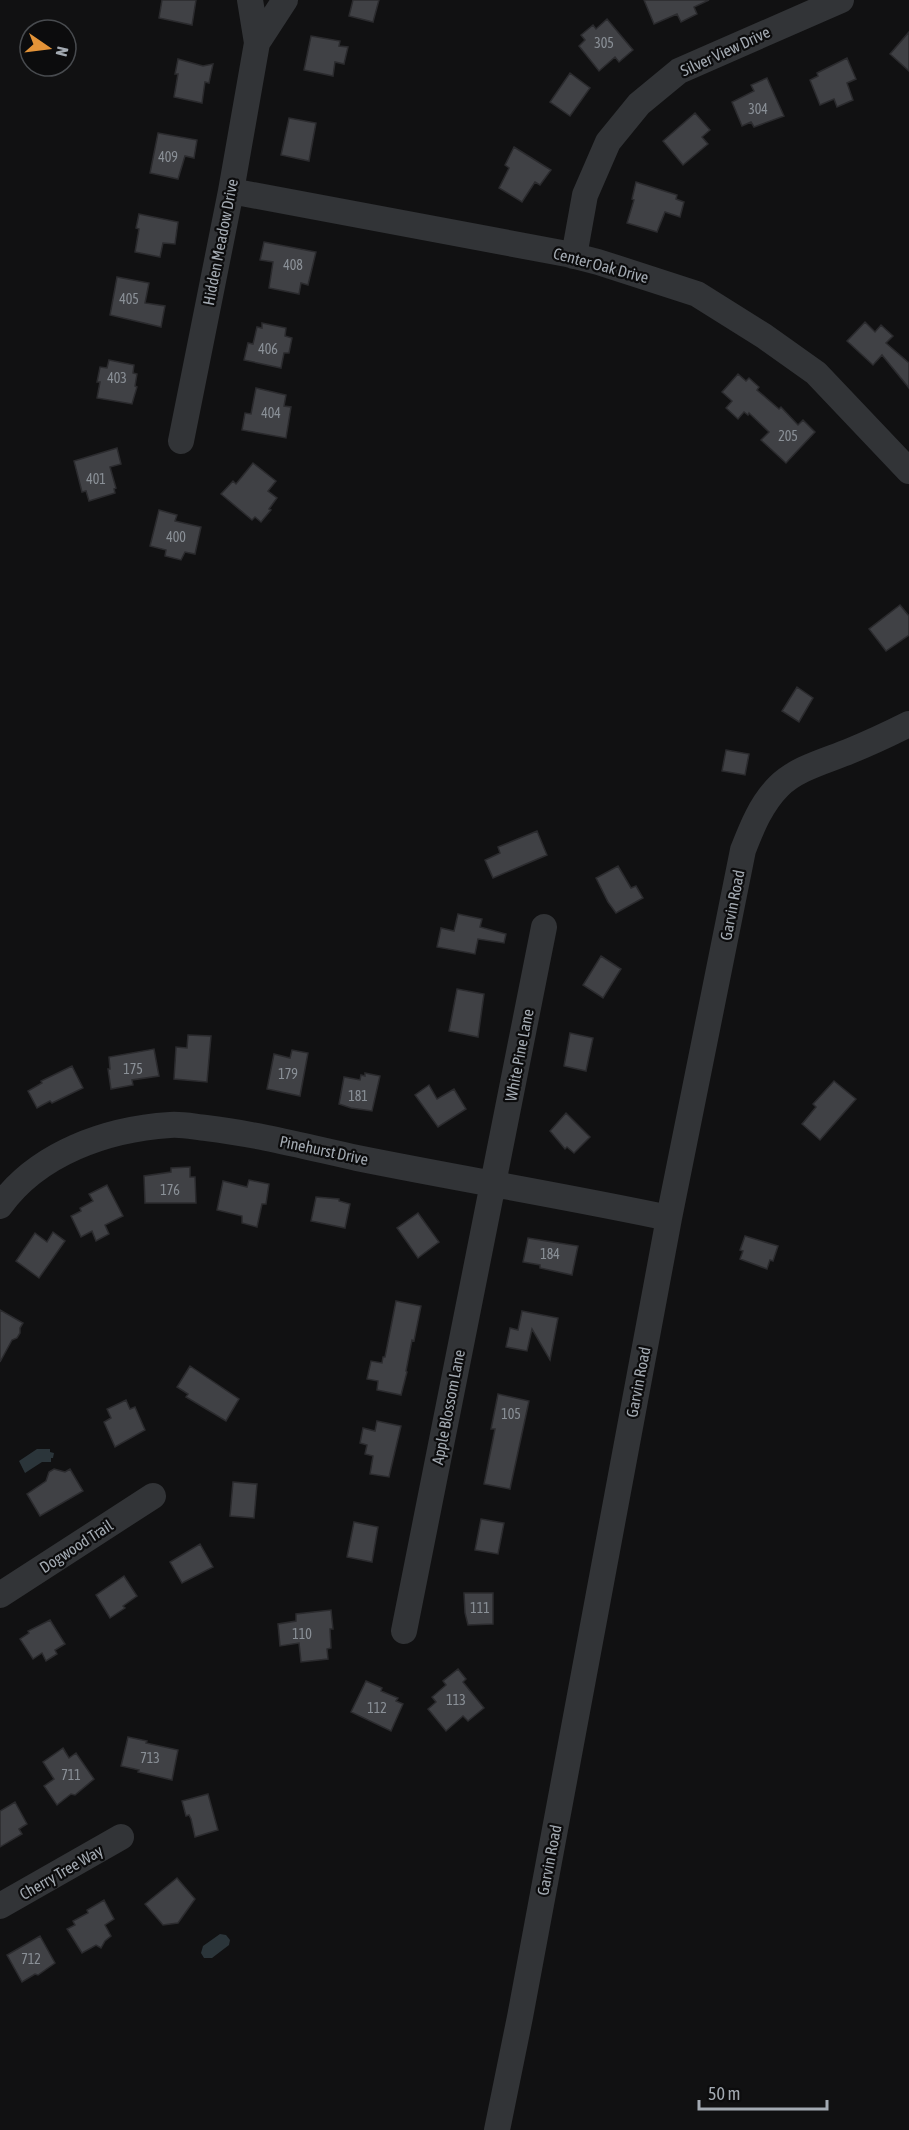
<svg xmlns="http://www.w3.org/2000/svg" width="909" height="2130" viewBox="0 0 909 2130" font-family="'Asap Condensed',sans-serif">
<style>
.water{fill:#2b353a}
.building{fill:#404145;stroke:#2b2b2e;stroke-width:1.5}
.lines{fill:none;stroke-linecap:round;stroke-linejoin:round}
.minor{stroke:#323437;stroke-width:26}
.labels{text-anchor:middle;stroke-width:4.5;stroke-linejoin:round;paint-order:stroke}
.number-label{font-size:14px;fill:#8a9097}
.street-label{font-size:16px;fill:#a3aab2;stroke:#0c0c0d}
</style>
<rect width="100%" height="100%" fill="#111112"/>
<path class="water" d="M37,1449H50V1452L54,1453L53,1458H51V1462H42L25,1473L19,1461Z
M220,1934L226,1935L230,1940L229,1945L212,1958H204L201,1953L203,1946Z"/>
<path class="building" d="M162,0H196L192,25L159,18Z
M353,0H379L373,22L349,16Z
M644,0H709L694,7L697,14L681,22L677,14L654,24Z
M607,19L633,50L619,62L615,57L599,71L579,46L585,40L581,35L593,25L596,29Z
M909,32V71L890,54Z
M311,36L340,41L339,46L348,47L344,64L335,62L333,76L304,70Z
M847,58L856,79L847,83L853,100L837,107L834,99L820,105L810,80L818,76L817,73Z
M178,59L203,66L213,64L209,83L205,82L202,103L174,97L178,74H175Z
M570,73L590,88L570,116L550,102Z
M767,78L784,116L754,127L751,122L742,126L732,102L754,91L751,85Z
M695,113L710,130L702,137L708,144L683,165L663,141Z
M289,118L316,123L309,161L281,155Z
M158,133L197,140L194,158L185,156L178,179L150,173Z
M514,147L551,170L540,185L535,182L522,202L499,188L509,168L505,165Z
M636,182L677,195L676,199L684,202L680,217L665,212L657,232L627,223L634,200L632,199Z
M139,214L178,222L175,244L163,243L160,257L135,252L139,229L136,228Z
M264,242L316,252L308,285L301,283L299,294L269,288L273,262L260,260Z
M117,277L149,283L145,303L165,306L161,327L110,315Z
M865,322L875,332L881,325L893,336L886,343L909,363V388L882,355L873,365L847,341Z
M262,323L286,328L285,336L292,338L289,353H284L281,368L244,360L248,343L253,344L257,327L262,328Z
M109,360L134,365L133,373L137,374L135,386L137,387L132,404L97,398L100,382H97L100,367L107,368Z
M738,374L746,381L749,378L759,387L757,390L779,409L781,407L798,425L803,420L815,432L786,463L761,440L769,432L749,413L748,415L744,412L738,419L726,408L732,401L722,392Z
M256,388L286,395L284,406L291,407L286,438L242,430L245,413L251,414Z
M117,448L121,464L110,467L116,488L114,489L115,493L89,501L86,491L82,492L74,461Z
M253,463L276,481L268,491L277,498L269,509L271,510L261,522L255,517L252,520L221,494L233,481L236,484Z
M159,510L177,515L175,521L201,527L195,554L185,552L181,560L165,556L166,550L150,546Z
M900,605L909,616V635L886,651L869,629Z
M797,687L813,698L799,722L782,711Z
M726,750L749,754L745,775L722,771Z
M537,831L547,855L493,878L485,860L500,853L498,847Z
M618,866L631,888L636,886L643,898L616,913L608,902L596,878Z
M458,914L482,919L480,927L506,934L504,943L478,939L475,954L437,947L441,928L454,931Z
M601,956L621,969L603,998L583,985Z
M457,989L484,994L478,1037L449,1031Z
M570,1033L593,1038L586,1071L564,1066Z
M188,1035L211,1036L207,1082L174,1079L176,1047L187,1048Z
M154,1049L159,1076L132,1080L133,1085L111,1089L108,1069H110L109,1057Z
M292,1050L308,1053L300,1096L267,1089L274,1054L290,1058Z
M72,1066L83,1088L52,1103L50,1101L37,1108L28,1091L42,1083L41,1081Z
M365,1073L380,1076L372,1111L351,1108L339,1104L344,1077L360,1080L361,1075L365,1076Z
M834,1081L856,1099L820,1140L802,1124L816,1107L813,1104Z
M429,1085L437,1099L454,1089L466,1109L438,1127L415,1095Z
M566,1113L590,1137L574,1153L567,1147L565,1149L550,1131Z
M190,1167V1177H195L196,1203H145L144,1176L171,1172V1168Z
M249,1180L269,1184L266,1204H262L257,1227L242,1223V1216L217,1210L223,1181L247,1187Z
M107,1185L123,1216L105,1225L109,1234L96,1241L92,1231L81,1237L71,1216L81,1211L80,1208L93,1201L89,1194Z
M316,1197L339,1199V1201L350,1204L345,1228L311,1221Z
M418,1213L439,1242L418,1258L397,1228Z
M53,1232L65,1241L39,1278L16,1261L35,1233L47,1242Z
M745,1236L778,1246L773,1261L770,1260L767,1269L740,1259L743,1251L740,1250Z
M528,1238L578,1246L572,1275L540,1268V1265L523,1262Z
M396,1301L421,1306L414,1341L412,1340L406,1371L407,1372L401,1395L377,1390L378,1381L367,1379L371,1361L382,1363L383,1357H385Z
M0,1310L23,1323L20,1328V1333L17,1338L12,1340L0,1362Z
M522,1311L558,1318L550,1360L532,1329L527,1351L506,1347L510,1328L518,1330Z
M190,1366L239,1399L226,1421L186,1397L188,1394L177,1387Z
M498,1394L529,1401L510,1489L484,1484L495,1429H491Z
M126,1400L130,1409L135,1407L145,1430L115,1447L104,1422L111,1418L107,1409Z
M377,1421L401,1426L389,1477L370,1474L373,1456L365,1454L367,1445L360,1443L363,1428L375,1431Z
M54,1469L65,1472L70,1469L83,1491L40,1516L27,1494L46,1481L49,1472Z
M233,1482L257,1484L254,1518L230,1516Z
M481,1519L504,1523L498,1554L475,1550Z
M354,1522L378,1527L372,1562L347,1557Z
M200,1544L213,1567L182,1583L170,1562Z
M124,1576L137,1596L123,1606L125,1608L110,1618L96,1595Z
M464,1593H493V1624L468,1625L465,1613Z
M331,1610L333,1629H330L331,1648L327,1649L328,1659L301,1662L299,1643L280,1646L278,1624L296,1621V1614Z
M50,1620L65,1644L55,1650L57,1654L46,1661L42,1653L33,1659L20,1639L29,1633L28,1631Z
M458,1669L466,1679L463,1682L484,1708L468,1721L463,1716L446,1731L428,1709L436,1702L432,1697L446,1685L443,1681Z
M366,1681L382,1688L381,1691L398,1698L396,1701L403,1704L391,1731L351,1712Z
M128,1737L147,1741L146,1743L178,1750L172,1780L138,1772L139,1770L121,1766Z
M63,1748L69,1758L76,1753L94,1779L75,1795L71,1794L57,1805L44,1786L54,1779L43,1762Z
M208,1794L218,1830L195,1837L191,1819L189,1815L186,1816L182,1801Z
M15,1802L27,1824L19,1829L22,1834L0,1847V1811Z
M177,1878L195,1899L178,1923L163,1925L145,1904Z
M104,1900L114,1919L105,1925L111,1936L105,1941L101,1948L96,1945L82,1953L67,1929L75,1925L73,1921L88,1913L87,1910Z
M40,1936L55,1963L38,1975L35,1974L22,1982L7,1955Z"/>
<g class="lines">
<path class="minor" d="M257,43L285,0
M231,191L567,254L598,262L697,294L764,336L816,373L909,471
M574,256L585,195L608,142L639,104L679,71L841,0
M181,441L231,191L257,43L250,0
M0,1206C38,1153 107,1129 170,1125C182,1124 195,1127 206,1128C257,1134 307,1147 357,1158C461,1179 565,1196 669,1218
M0,1595L153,1496
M404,1631L544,927
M0,1906L121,1837
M497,2130L520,2017L669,1218L743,850C752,827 761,804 779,786C797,768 826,761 850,751C870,743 889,734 909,724"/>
</g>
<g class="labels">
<g class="number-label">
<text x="604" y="48">305</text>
<text x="758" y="114">304</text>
<text x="168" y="162">409</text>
<text x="293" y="270">408</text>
<text x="129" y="304">405</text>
<text x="268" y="354">406</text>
<text x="117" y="383">403</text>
<text x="271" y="418">404</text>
<text x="788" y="441">205</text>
<text x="96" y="484">401</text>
<text x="176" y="542">400</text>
<text x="133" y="1074">175</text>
<text x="288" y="1079">179</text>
<text x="358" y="1101">181</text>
<text x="170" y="1195">176</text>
<text x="550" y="1259">184</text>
<text x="511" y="1419">105</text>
<text x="480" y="1613">111</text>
<text x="302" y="1639">110</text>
<text x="456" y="1705">113</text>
<text x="377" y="1713">112</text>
<text x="150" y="1763">713</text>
<text x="71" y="1780">711</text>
<text x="31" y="1964">712</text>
</g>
<g class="street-label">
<text transform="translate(725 51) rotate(-25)" y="6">Silver View Drive</text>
<text transform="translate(220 242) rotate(-79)" y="6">Hidden Meadow Drive</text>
<text transform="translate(601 265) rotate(15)" y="6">Center Oak Drive</text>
<text transform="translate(732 905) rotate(-79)" y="6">Garvin Road</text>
<text transform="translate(519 1055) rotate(-79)" y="6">White Pine Lane</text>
<text transform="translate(324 1150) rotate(12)" y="6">Pinehurst Drive</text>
<text transform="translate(638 1382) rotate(-79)" y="6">Garvin Road</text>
<text transform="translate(448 1407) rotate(-79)" y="6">Apple Blossom Lane</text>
<text transform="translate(76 1546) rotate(-33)" y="6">Dogwood Trail</text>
<text transform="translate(549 1860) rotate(-79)" y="6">Garvin Road</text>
<text transform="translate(61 1872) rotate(-30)" y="6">Cherry Tree Way</text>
</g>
</g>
<g transform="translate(48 48) rotate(104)"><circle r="28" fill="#0c0c0d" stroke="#484b4f" stroke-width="1.5"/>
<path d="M0-4.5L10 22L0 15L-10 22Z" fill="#e39338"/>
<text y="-9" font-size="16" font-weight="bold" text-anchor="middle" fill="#a3aab2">N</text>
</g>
<path d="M699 2100v9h128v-9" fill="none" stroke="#a3aab2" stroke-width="3"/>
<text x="708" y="2100" font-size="18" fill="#a3aab2" stroke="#0c0c0d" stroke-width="4.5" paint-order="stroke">50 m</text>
</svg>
